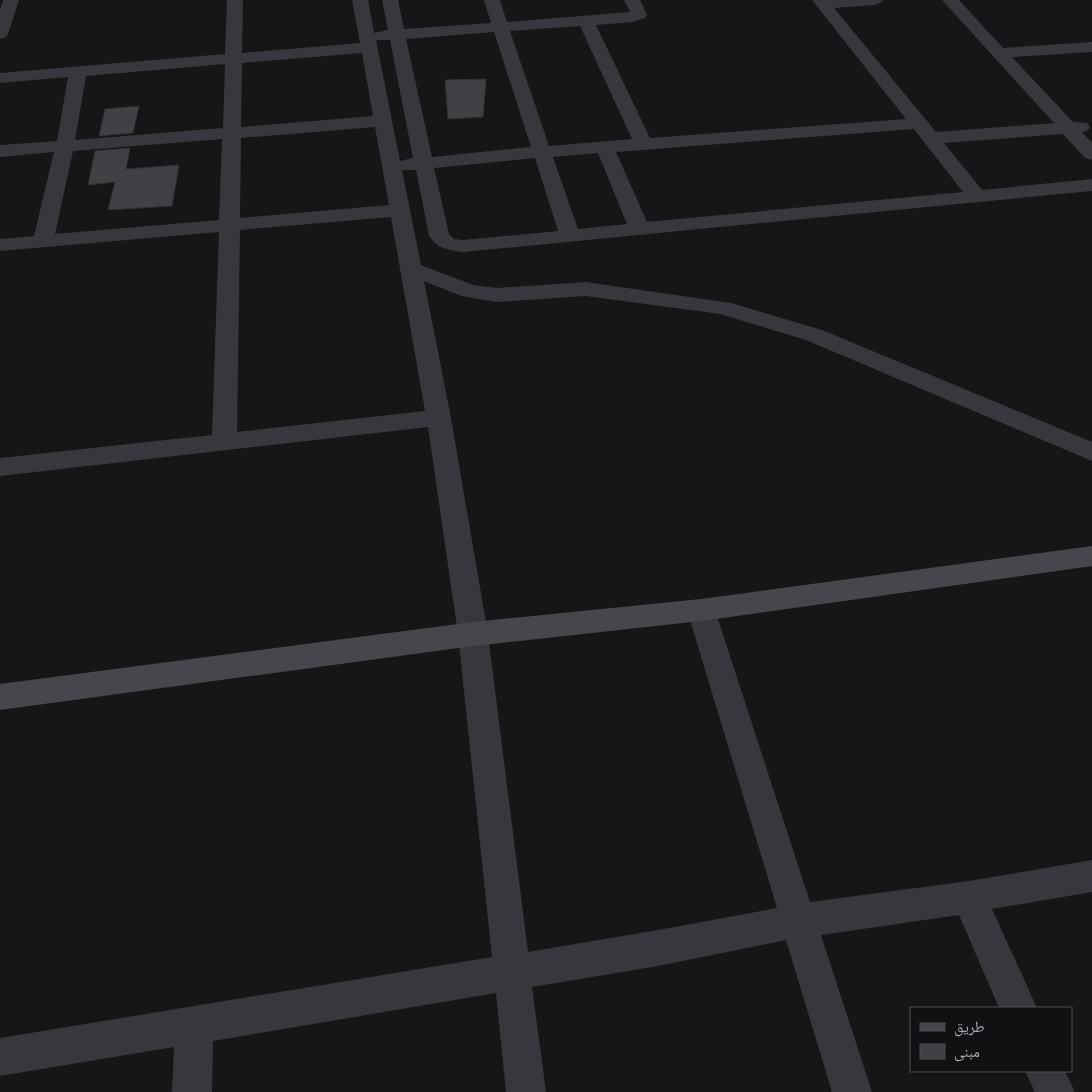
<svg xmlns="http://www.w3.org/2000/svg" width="1092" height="1092" viewBox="0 0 1092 1092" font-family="Montserrat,'Noto Naskh Arabic',sans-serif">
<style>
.building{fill:#404145;stroke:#303034}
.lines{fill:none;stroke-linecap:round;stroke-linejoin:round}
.street{fill:#37383d;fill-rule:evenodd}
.secondary{fill:#45474d;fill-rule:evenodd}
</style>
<rect width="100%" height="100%" fill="#161618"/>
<path class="building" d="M486,79L483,117L448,119L445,80Z
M139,106L133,133L99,136L105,109Z
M130,148L126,169L179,165L172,206L108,210L115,182L88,185L95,151Z"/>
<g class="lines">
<path class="street" d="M3,0H19L8,34L6,37L0,39V10Z
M227,0H243L242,53L360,43L352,0H368L374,33L388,30L382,0H398L404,29L491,23L484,0H500L507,22L630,12L624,0H640L647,15L645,18L632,22L596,25L650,138L906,119L812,0H883L880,3L875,5L834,8L936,132L1054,123L942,0H959L1003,48L1092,42V52L1012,57L1073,122L1087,123L1090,127L1087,131L1082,132L1092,143V160L1085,158L1063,134L944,143L982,190L1092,179V191L463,252C448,250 438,249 429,236L416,170H402L421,265L473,285L497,288L586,282L731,303L822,330L1092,442V461L806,340L720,314L586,296L497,302L461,296L424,281L451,418L488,634L528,952L658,930L777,908L687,610L691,602L701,599L711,602L715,610L810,902L969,881L1092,860V892L992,909L1037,1008H999L959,915L821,935L872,1092H832L786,940L658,966L532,987L546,1092H506L496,993L213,1041L212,1092H172L174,1047L0,1076V1038L492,957L458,634L428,427L0,476V458L212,435L219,232L0,251V239L34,236L54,152L0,157V145L57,141L68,77L0,83V73L225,54ZM580,26L632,139L549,146L510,31ZM494,32L531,147L432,157L406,39ZM376,40H390L413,158L400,161ZM362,53L373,116L241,127L242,63ZM225,64L223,128L75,140L86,76ZM375,127L389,205L240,218L241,138ZM914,129L963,192L647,222L616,152ZM222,139L219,220L55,234L73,151ZM598,153L627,224L578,229L553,157ZM535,158L558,231L463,240L454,239L449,234L434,168ZM391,217L425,411L237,432L240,230Z
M1025,1071H1065L1075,1092H1035Z"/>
<path class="secondary" d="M1092,546V566L701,621L473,646L0,710V684L473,622L701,599Z"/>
</g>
<rect x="910" y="1007" width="162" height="65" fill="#111113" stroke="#4d4f55"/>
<rect x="920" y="1023" width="25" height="8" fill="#45474d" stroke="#4d4f55"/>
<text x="954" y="1032" font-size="15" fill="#a8adb8">طريق</text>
<rect x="920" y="1044" width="25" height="15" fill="#404145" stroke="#4d4f55"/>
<text x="954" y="1057" font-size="15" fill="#a8adb8">مبنى</text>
</svg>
